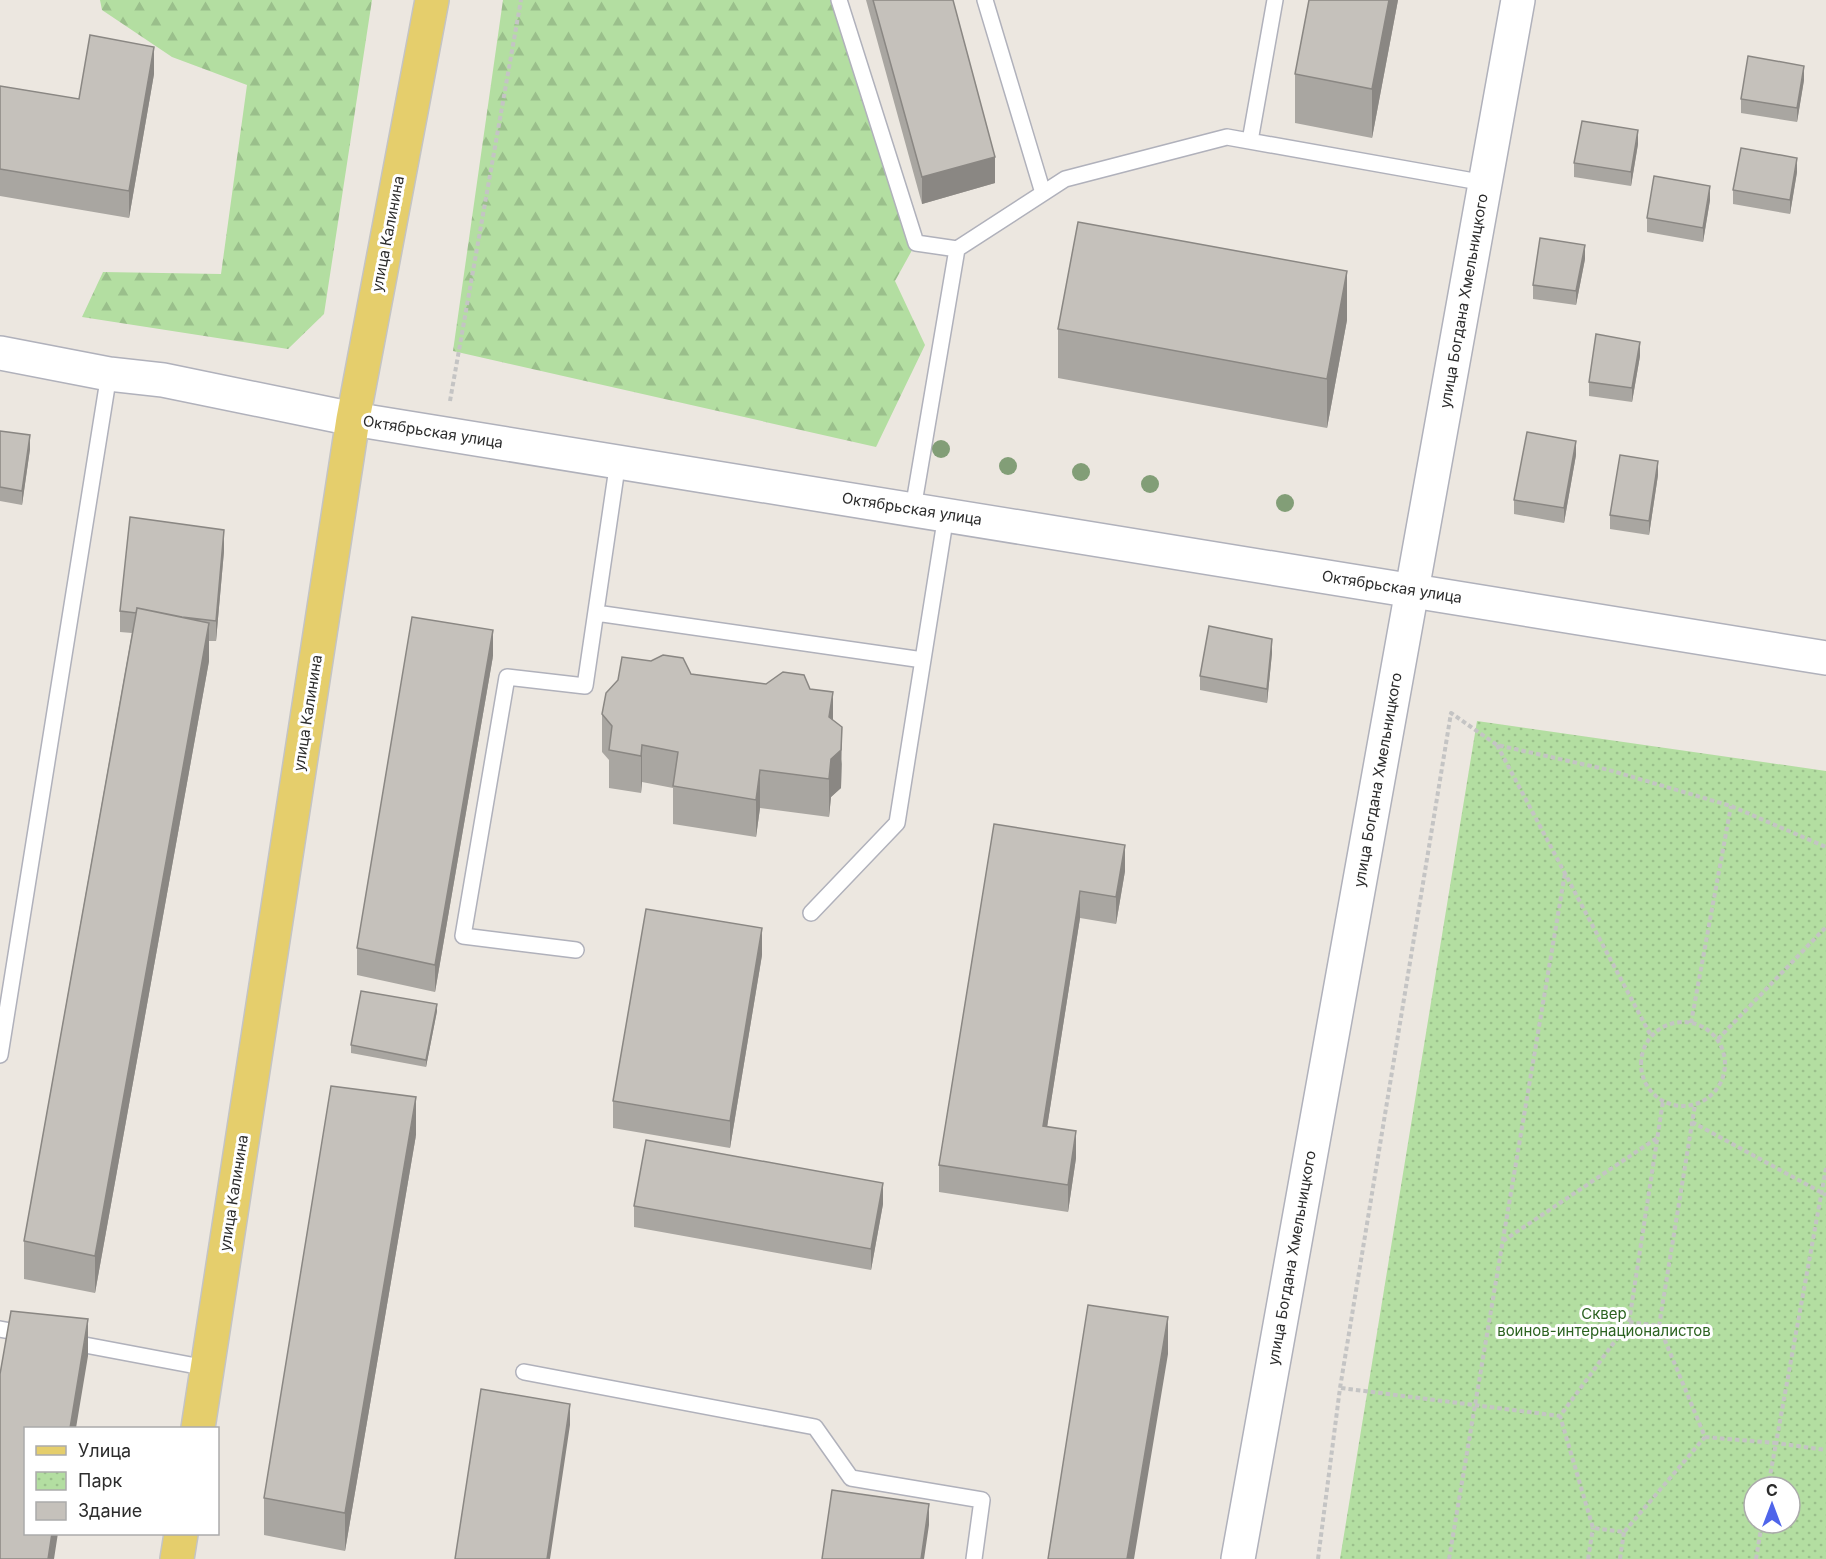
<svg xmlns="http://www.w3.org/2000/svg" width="1826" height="1559" viewBox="0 0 1826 1559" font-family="Inter,sans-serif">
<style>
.forest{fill:url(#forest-firs)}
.park{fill:url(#park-dots);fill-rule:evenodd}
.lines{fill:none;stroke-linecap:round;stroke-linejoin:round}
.service-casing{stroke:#b0b1bb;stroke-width:18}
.tertiary-casing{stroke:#b0b1bb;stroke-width:36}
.secondary-casing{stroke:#b0b1bb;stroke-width:36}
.primary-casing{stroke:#c4c4c4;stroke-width:36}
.path{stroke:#c4c4c4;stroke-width:4;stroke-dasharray:4.5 3;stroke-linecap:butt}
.service{stroke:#fff;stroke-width:15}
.tertiary{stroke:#fff;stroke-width:33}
.secondary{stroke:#fff;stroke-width:33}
.primary{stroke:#e5ce6c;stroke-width:33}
.tree{fill:#829e77}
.wall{fill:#a9a6a1}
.shaded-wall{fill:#8a8783}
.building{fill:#c5c1bb;stroke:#8a8783;stroke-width:1.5}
.labels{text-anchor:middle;stroke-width:6;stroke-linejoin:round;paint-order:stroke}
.street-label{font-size:15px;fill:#2c2c2c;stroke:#fff}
.park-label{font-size:15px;fill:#2c6321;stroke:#fff}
</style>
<defs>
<pattern id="forest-firs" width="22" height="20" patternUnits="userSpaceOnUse" patternTransform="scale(1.5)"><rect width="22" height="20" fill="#b3dea1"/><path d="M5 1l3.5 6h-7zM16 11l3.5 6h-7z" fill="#9abf8b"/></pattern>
<pattern id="park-dots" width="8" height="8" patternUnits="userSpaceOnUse" patternTransform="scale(1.5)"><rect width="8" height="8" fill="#b3dea1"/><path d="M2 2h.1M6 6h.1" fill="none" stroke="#9abf8b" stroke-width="1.8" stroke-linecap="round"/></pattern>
</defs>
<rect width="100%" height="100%" fill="#ece7e0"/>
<path class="forest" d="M100,0H372L324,314L288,349L82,317L103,272L221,274L247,85L172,57L102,10Z
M503,0H835L916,243L895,281L925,345L876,447L453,351Z"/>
<path class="park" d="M1477,721L1826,771V1559H1340ZM1754,1487H1790V1523H1754Z"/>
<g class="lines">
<defs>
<path id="service" d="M839,0L916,243L957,249L913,509
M985,0L1043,193
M1250,141L1275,0
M957,249L1065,179L1227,137L1485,183
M596,613L923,660
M811,913L897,823L946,515
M576,950L463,936L507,677L585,686L618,461
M0,1055L109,374
M0,1329L27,1334
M69,1342L207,1368
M524,1372L815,1427L851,1478L982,1500L974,1559"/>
<path id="tertiary" d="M1238,1559L1518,0"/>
<path id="secondary" d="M0,353L109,374L163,380L353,419L1826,658"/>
<path id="primary" d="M198,1428L353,419L432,0
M177,1559L181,1534"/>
</defs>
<use href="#service" class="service-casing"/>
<use href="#tertiary" class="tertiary-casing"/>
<use href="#secondary" class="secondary-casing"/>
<use href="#primary" class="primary-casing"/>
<path class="path" d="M450,401L521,0
M1497,745L1651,1036
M1641 1064a42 42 0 1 1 84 0a42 42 0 1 1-84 0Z
M1691,1023L1731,806
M1718,1039L1826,927
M1692,1122L1826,1195
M1826,1168L1776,1443L1826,1450
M1503,1241L1657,1138
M1629,1322L1659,1326L1705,1437L1624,1532L1593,1528L1560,1416Z
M1629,1322L1663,1101
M1659,1326L1695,1105
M1341,1388L1560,1416
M1705,1437L1776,1443L1768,1487
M1318,1559L1340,1388L1451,713L1497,745L1609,770L1731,806L1826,847
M1449,1559L1565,873
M1588,1559L1593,1528
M1620,1559L1624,1532
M1756,1559L1762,1523"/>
<use href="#service" class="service"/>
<use href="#tertiary" class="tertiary"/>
<use href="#secondary" class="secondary"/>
<use href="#primary" class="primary"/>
</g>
<g class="tree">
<circle cx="941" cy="449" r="9"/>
<circle cx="1008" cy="466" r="9"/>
<circle cx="1081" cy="472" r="9"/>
<circle cx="1150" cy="484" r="9"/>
<circle cx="1285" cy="503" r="9"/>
</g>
<path class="wall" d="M866,0H953L995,183L922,204Z
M1309,0H1398L1372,138L1295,123V74Z
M154,74L129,218L0,196V86L79,99Z
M1804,80L1797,122L1741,113V99Z
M1638,144L1631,186L1574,177V163Z
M1797,172L1790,214L1733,204V190Z
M1710,200L1703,242L1647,232V218Z
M1585,259L1576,305L1533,299V285Z
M1347,320L1327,428L1058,378V329Z
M1640,356L1632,402L1589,396V382Z
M0,431L30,449L22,505L0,501Z
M1576,455L1564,523L1514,514V500Z
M1658,475L1649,535L1610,529V515Z
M224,551L216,641H209V661L95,1293L24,1279V1241L132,633L120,632V611Z
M1272,653L1267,703L1200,690V676Z
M493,656L435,992L357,975V948Z
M766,684L810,689L833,720L842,764L841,788L831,797L829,817L760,808L756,837L673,824V788L642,782L641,793L609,788V760L602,752V714Z
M994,824L1125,871L1116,924L1080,918L1047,1127L1076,1158L1068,1212L939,1192V1165Z
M762,955L730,1148L613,1128V1101Z
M437,1011L426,1067L351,1053V1045Z
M416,1135L345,1551L264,1535V1498Z
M883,1204L871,1270L634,1227V1206Z"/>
<path class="shaded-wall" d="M1389,0H1398L1372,138V89Z
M154,47V74L129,218V191Z
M1804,66V80L1797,122V108Z
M1638,130V144L1631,186V172Z
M995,157V183L922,204V177Z
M1797,158V172L1790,214V200Z
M1710,186V200L1703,242V228Z
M1585,245V259L1576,305V291Z
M1347,271V320L1327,428V379Z
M1640,342V356L1632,402V388Z
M30,435V449L22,505V491Z
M1576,441V455L1564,523V508Z
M1658,461V475L1649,535V521Z
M224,530V551L216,641V621Z
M209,623V661L95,1293V1256Z
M493,630V656L435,992V965Z
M1272,639V653L1267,703V689Z
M833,692V729L829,717Z
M842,727L841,788L831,797L829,817V779L831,759Z
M642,745V782L641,793V756Z
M760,770V808L756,837V800Z
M1125,845V871L1116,924V897Z
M1080,891V918L1043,1153V1126Z
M762,928V955L730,1148V1121Z
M437,1004V1011L426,1067V1060Z
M416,1097V1135L345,1551V1513Z
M1076,1131V1158L1068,1212V1185Z
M883,1183V1204L871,1270V1249Z
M1168,1317V1354L1134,1559H1127Z
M88,1319V1356L76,1428H70Z
M570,1404V1425L550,1559H547Z
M929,1504V1525L924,1559H921Z
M52,1533H58L54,1559H48Z"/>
<path class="building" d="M873,0H953L995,157L922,177Z
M1309,0H1389L1372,89L1295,74Z
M90,35L154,47L129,191L0,169V86L79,99Z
M1748,56L1804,66L1797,108L1741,99Z
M1582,121L1638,130L1631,172L1574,163Z
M1741,148L1797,158L1790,200L1733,190Z
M1654,176L1710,186L1703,228L1647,218Z
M1078,222L1347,271L1327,379L1058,329Z
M1540,238L1585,245L1576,291L1533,285Z
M1596,334L1640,342L1632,388L1589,382Z
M0,431L30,435L22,491L0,487Z
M1527,432L1576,441L1564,508L1514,500Z
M1620,455L1658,461L1649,521L1610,515Z
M130,517L224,530L216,621L182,617L137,608L136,613L120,611Z
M137,608L209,623L95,1256L24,1241Z
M412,617L493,630L435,965L357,948Z
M1209,626L1272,639L1267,689L1200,676Z
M663,655L683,658L691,674L766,684L783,672L804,675L810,689L833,692L829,717L842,727L841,750L831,759L829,779L760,770L756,800L673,786L678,752L642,745L641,756L609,750L612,726L602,714L606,693L618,680L622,657L651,661Z
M994,824L1125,845L1116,897L1080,891L1043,1126L1076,1131L1068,1185L939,1165Z
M646,909L762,928L730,1121L613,1101Z
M361,991L437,1004L426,1060L351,1045Z
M331,1086L416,1097L345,1513L264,1498Z
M646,1140L883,1183L871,1249L634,1206Z
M1088,1305L1168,1317L1127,1559H1048Z
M11,1311L88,1319L70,1428H26V1533H52L48,1559H0V1374Z
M481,1389L570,1404L547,1559H455Z
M832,1490L929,1504L921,1559H822Z"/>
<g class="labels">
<g class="street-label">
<text transform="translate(388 234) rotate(-79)" y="5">улица Калинина</text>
<text transform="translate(1464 301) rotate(-80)" y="5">улица Богдана Хмельницкого</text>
<text transform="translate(433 432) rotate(9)" y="5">Октябрьская улица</text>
<text transform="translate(912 509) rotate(9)" y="5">Октябрьская улица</text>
<text transform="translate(1392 587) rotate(9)" y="5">Октябрьская улица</text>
<text transform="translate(308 713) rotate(-81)" y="5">улица Калинина</text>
<text transform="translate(1378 780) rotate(-80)" y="5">улица Богдана Хмельницкого</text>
<text transform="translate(234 1193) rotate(-81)" y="5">улица Калинина</text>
<text transform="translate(1292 1258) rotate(-80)" y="5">улица Богдана Хмельницкого</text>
</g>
<g class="park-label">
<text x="1604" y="1319">Сквер<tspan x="1604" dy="17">воинов-интернационалистов</tspan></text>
</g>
</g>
<rect x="24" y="1427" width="195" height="108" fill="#ffffff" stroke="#ababab" stroke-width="1.5"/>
<rect x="36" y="1446" width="30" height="9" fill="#e5ce6c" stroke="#ababab" stroke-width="1.5"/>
<text x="78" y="1457" font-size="18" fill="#2c2c2c">Улица</text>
<rect x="36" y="1472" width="30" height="18" fill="url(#park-dots)" stroke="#ababab" stroke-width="1.5"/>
<text x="78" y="1487" font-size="18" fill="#2c2c2c">Парк</text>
<rect x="36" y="1502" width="30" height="18" fill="#c5c1bb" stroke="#ababab" stroke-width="1.5"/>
<text x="78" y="1517" font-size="18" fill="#2c2c2c">Здание</text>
<g transform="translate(1772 1505)"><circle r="28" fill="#ffffff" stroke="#ababab" stroke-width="1.5"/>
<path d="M0-4.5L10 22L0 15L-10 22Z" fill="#4f65ea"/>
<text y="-9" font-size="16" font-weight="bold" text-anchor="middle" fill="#2c2c2c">С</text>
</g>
</svg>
